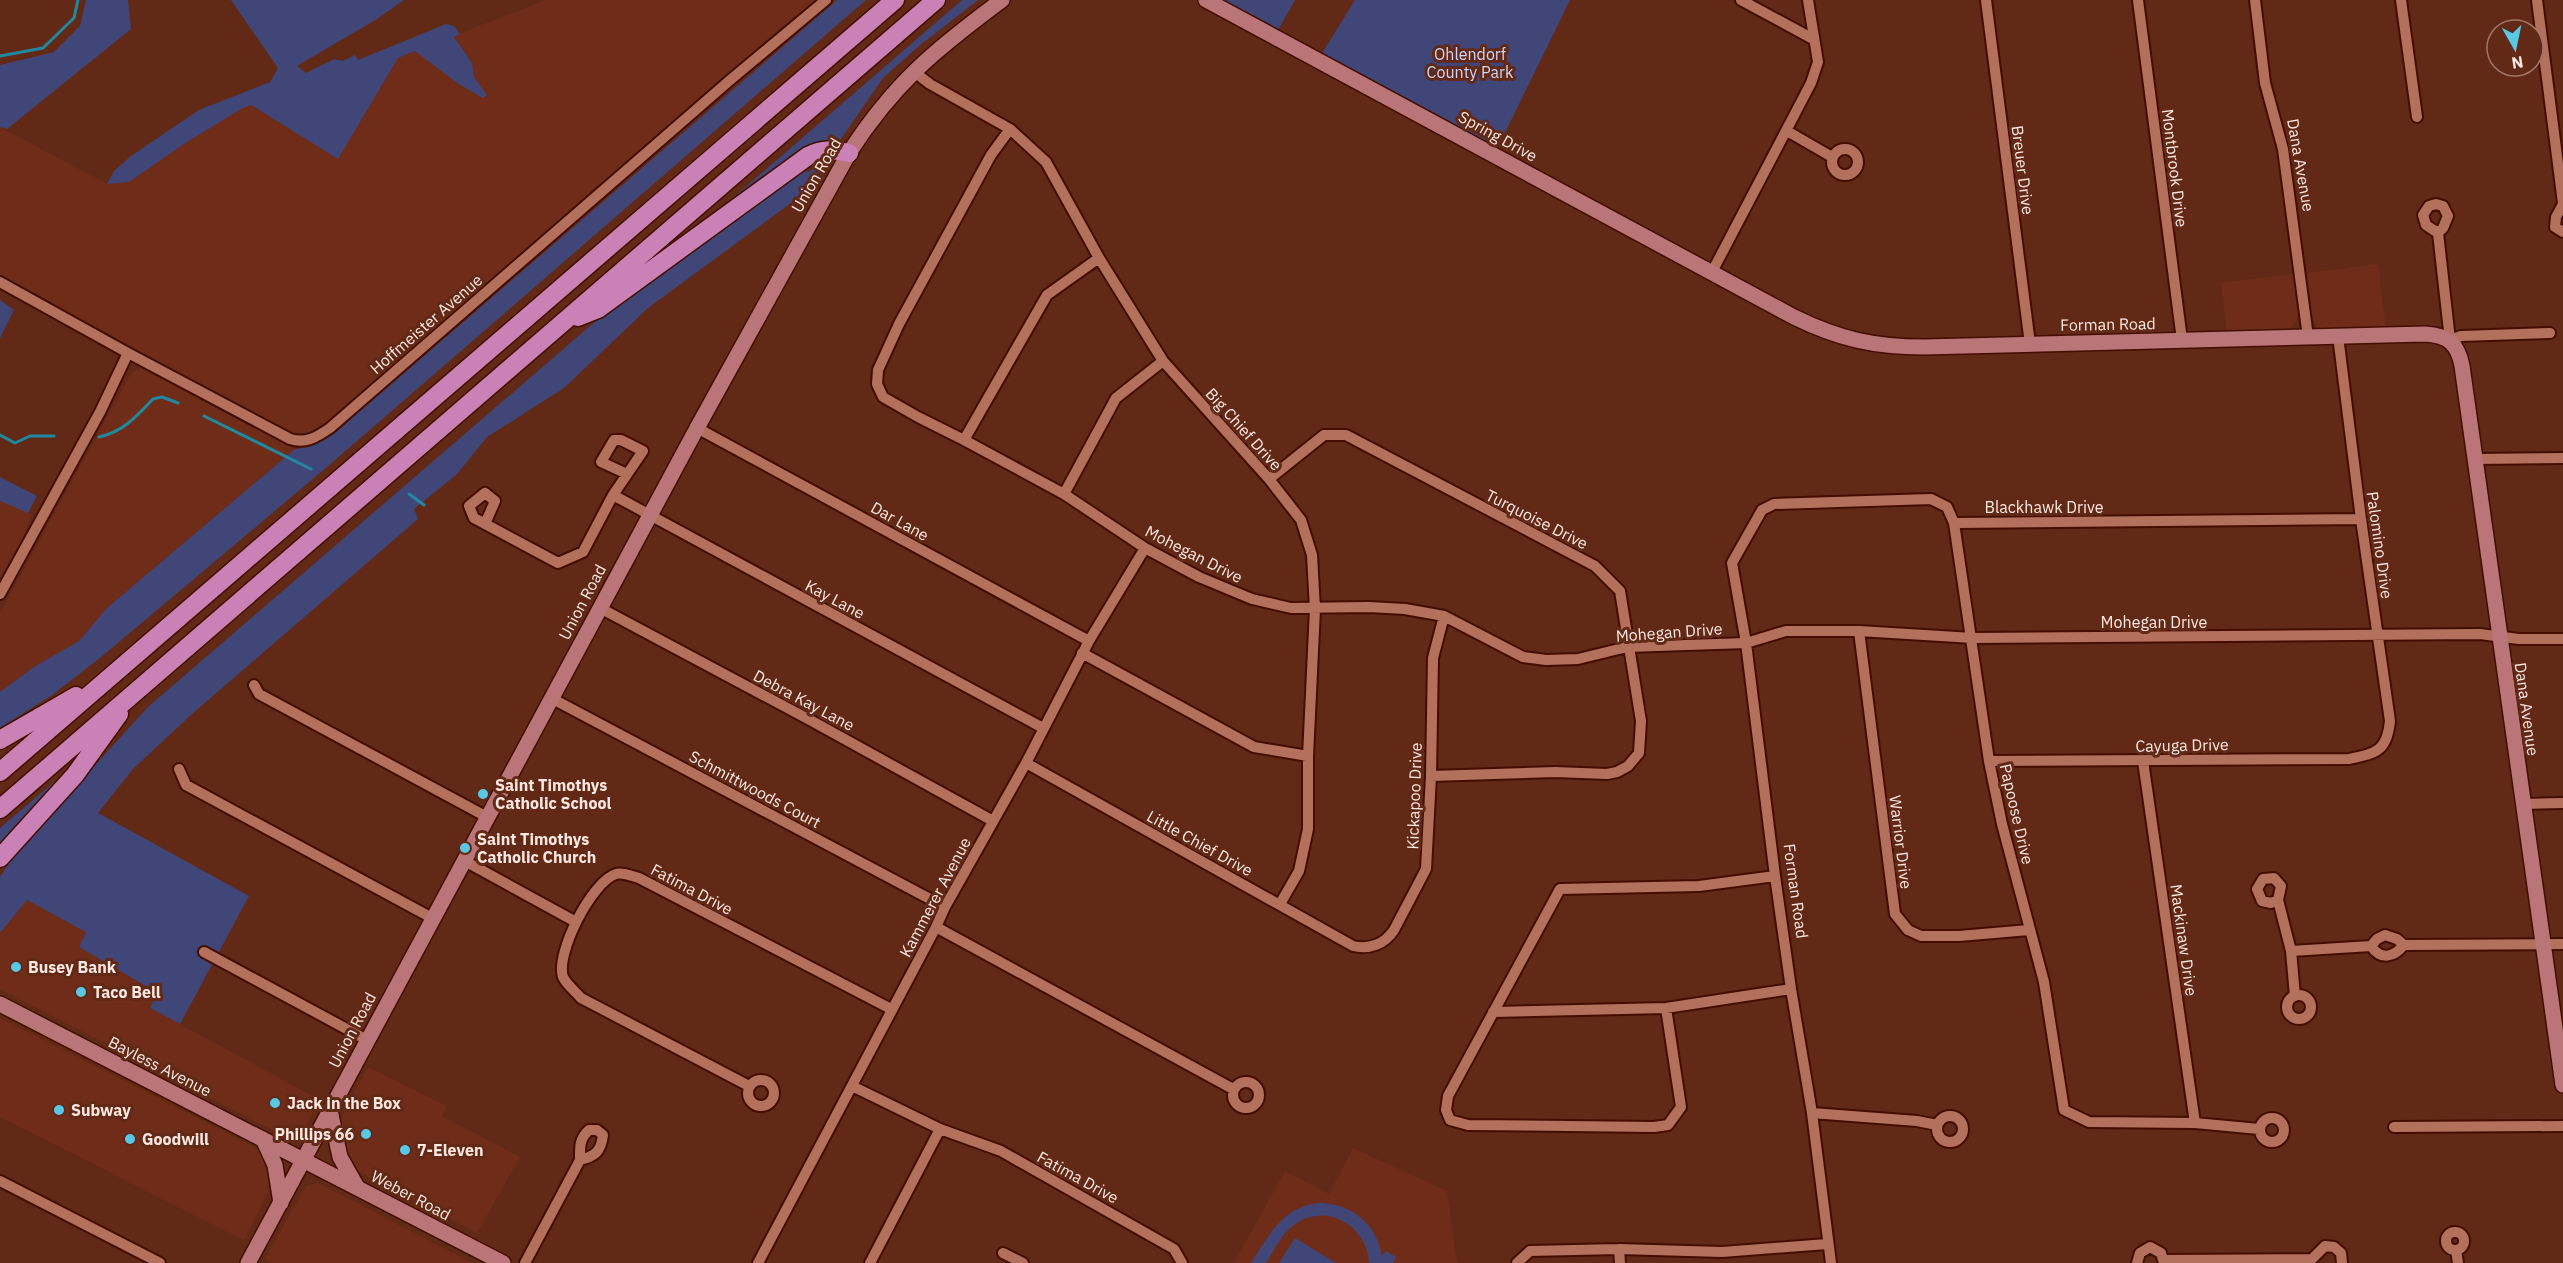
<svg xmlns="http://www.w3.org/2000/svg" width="2563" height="1263" viewBox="0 0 2563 1263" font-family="'IBM Plex Sans',sans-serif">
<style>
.built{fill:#6f2d19}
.green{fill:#414679}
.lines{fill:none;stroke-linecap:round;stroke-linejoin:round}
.stream{stroke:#2089a1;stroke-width:3}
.street-casing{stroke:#440d00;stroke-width:14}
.secondary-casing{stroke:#440d00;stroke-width:18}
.highway-casing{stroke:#440d00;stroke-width:21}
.street{stroke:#b2705d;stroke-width:10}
.secondary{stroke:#b97577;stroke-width:15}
.highway{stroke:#ca81b5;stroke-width:18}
.poi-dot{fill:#59c8e5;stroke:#622917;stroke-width:2}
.labels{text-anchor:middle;stroke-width:6;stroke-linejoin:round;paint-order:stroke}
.park-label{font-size:16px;fill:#cfd6fa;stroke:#622917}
.street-label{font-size:16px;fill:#ffe8e1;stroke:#622917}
.poi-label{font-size:16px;font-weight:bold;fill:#ffe8e1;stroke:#622917;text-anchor:start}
</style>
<rect width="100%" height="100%" fill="#622917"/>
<path class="built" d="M545,0H816L322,428L311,434L298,437L286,432L3,276L0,280V127L107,184L129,182L184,144L241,109L251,105L338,158L398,58L415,51L457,83L487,95L474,77L472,63L454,36Z
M2378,264L2386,329L2325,330L2317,328L2311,312L2305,273Z
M2293,274L2299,317L2291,328L2282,332L2227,333L2221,283Z
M143,369L295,449L107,608L79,641L34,667L0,692V613L129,377L133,371Z
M0,501L32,514L22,540L0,579Z
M27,900L87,932L79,947L158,993L150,1008L320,1100L299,1137L290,1139L0,989V933Z
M0,1018L262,1151L269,1158L273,1183L244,1240L0,1117Z
M368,1067L447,1106L442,1116L520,1157L477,1233L356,1170L349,1162L339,1128L340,1120Z
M1353,1148L1447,1191L1457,1263H1234L1285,1171L1329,1194Z
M317,1183L322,1185L472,1263H272L265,1259L306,1186Z"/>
<path class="green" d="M86,0H128L131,29L7,129L0,127V65L54,52L80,26Z
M231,0H404L377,19L297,66L306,73L334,59L343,61L355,55L358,60L446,24L454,26L460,34L454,37L472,63L474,77L487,95L483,98L457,83L415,51L398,58L338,159L251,105L241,109L184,144L129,182L107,184L114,171L131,156L199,110L270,82L278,68Z
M837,0H866L327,467L100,658L52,695L0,728V692L34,667L79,641L107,608L295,449L310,447L337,431Z
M962,0H978L919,46L883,78L841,139L812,146L705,222Z
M1217,0H1295L1277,32Z
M1355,0H1570L1497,149L1321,55Z
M824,158L829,163L817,184L648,308L564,388L487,437L457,474L414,509L418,519L192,714L133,769L98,813L249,896L180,1024L150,1008L158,993L79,947L86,932L27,900L0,933V877L17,851L148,707L611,308L802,171L809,172Z
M0,300L14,310L0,338Z
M0,477L37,496L28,513L0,501Z
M80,760L0,848V828Z
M1318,1203C1351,1203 1376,1223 1382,1256L1386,1251L1396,1257L1393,1263H1369C1368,1228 1330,1203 1298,1222C1283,1231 1275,1249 1266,1263H1251C1269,1235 1282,1208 1318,1203Z
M1295,1238L1336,1263H1279Z"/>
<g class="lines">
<path class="stream" d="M0,56L43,48L74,18L78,0
M204,416L311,469
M0,435L15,443L30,436H54
M99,437C123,432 137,416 153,399L162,397L178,403
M409,494L424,505"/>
<defs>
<path id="street" d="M1741,0L1813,39
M1986,0L2030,344
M2138,0L2182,340
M2255,0L2265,83L2283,149L2308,337
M2401,0L2417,117
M2537,0L2563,203
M913,71L930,84L1010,129L1046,162L1099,258L1163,361L1269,479L1301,520L1312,555L1315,609L1308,756V829L1299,871L1280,904
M1010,129L991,155L899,324L878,370L877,384L883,397L918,417L964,440L1064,494L1145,548L1199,577L1252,599L1291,608L1369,607L1405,609L1444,616L1523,657L1546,660L1578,659L1627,647L1746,643L1786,631H1859L1973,638L2480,634L2519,639H2563
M1787,131L1832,157
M1832 162a13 13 0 1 1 26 0a13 13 0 1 1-26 0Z
M2436,204L2443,206L2448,216L2443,228L2438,233L2426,225L2423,215L2429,206Z
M2563,204L2556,217L2555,227L2563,232
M2438,233L2450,340L2461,336L2550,333
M1712,272L1811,83L1818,62L1808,0
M0,282L128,353L290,439C306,444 317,437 330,428L729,81L826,0
M697,428L1089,641
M964,440L1047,295L1099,258
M2474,459L2563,458
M1269,479L1324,435H1346L1595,566L1620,591L1641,721L1639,753L1628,766L1617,772L1607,774L1555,772L1431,776
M1064,494L1116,398L1163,361
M613,495L1043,728
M1954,523L1989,761L2002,824L2044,982L2064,1110L2089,1122L2195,1123L2259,1129
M485,524L495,501L485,493L469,506L474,518L558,563L583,552L613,495L643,451L621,440H614L601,462L627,474
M0,594L100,412L128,353
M600,608L810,720L993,821
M1859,631L1895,914L1908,930L1921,936H1959L2029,930
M1082,653L1254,747L1308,756
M254,685L259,694L487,817
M551,698L945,907
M1989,761L2349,759C2377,753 2387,751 2390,721L2361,519L2338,336
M2143,761L2195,1123
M1026,763L1353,946C1369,950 1385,944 1394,930L1426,869L1431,776L1433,658L1444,616
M179,769L186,785L432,918
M2522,804L2563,803
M463,860L576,922
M2278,900L2271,903L2262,901L2257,889L2263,879L2274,878L2281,886L2278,900L2291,951L2295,996
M936,927L1233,1089
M2371,946C2381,961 2394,957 2404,945
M2291,951L2371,946L2377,939L2385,935L2397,939L2404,945L2563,944
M204,952L367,1040
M2287 1007a12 12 0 1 1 24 0a12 12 0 1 1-24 0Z
M1666,1008L1681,1107L1668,1125L1654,1127L1468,1125L1450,1120L1446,1110L1448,1096L1560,889L1699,886L1775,876
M1493,1012L1666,1008L1791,989
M748 1093a13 13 0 1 1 26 0a13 13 0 1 1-26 0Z
M1233 1095a13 13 0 1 1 26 0a13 13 0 1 1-26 0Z
M749,1086L581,998C576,992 566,984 563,977C555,954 592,881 616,874C622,872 632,876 639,878L891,1009
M852,1086L940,1129L1001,1151L1174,1249L1182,1263
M1812,1113L1917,1121L1937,1125
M1937 1129a13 13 0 1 1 26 0a13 13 0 1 1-26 0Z
M2260 1130a12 12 0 1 1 24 0a12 12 0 1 1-24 0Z
M2394,1127L2563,1126
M0,1181L160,1263
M2446 1241a9 9 0 1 1 18 0a9 9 0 1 1-18 0Z
M1619,1249L1620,1263
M2456,1250L2458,1263
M1003,1253L1023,1263
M2312,1259L2325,1246L2334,1247L2341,1253L2342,1263
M2164,1260L2312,1259
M525,1263L580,1160C580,1147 579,1139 589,1130H597L603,1135C601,1151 596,1156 580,1160
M758,1263L936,927L945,907L1026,763L1089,641L1145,548
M870,1263L940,1129
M1517,1263L1530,1251L1619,1249L1722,1252L1827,1244
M1831,1263L1812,1113L1791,989L1775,876L1746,643L1732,563L1762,510L1774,504L1931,499L1947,507L1954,523L2361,519
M2137,1263L2140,1253L2150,1247L2161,1253L2164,1263"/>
<path id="secondary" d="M1206,0L1794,317C1839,339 1874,347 1924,347L2425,334C2448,335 2458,344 2462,366L2563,1085
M0,1004L503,1263
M330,1110L340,1157L357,1187
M263,1139L275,1165L281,1203
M248,1263L697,428L849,153C894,83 936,49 1002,0"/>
<path id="highway" d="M578,317L598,309L808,156C823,148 833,150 849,153
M0,740L76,696
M0,772L895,0
M0,809L936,0
M0,858L75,775L119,714"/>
</defs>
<use href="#street" class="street-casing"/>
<use href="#secondary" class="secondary-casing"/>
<use href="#highway" class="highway-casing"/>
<use href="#street" class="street"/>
<use href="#secondary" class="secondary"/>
<use href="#highway" class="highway"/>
</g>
<g class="poi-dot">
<circle cx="483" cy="794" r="6"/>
<circle cx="465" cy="848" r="6"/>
<circle cx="16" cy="967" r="6"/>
<circle cx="81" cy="992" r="6"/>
<circle cx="275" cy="1103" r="6"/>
<circle cx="59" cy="1110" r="6"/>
<circle cx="366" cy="1134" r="6"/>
<circle cx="130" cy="1139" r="6"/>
<circle cx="405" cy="1150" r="6"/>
</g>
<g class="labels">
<g class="park-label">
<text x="1470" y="60">Ohlendorf<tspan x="1470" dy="18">County Park</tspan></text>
</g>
<g class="street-label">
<text transform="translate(1498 136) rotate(29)" y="6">Spring Drive</text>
<text transform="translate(2301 165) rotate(80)" y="6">Dana Avenue</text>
<text transform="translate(2175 168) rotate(83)" y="6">Montbrook Drive</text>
<text transform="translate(2023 170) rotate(83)" y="6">Breuer Drive</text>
<text transform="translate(816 175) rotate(-60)" y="6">Union Road</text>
<text transform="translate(426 324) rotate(-41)" y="6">Hoffmeister Avenue</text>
<text transform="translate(2108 324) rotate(-1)" y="6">Forman Road</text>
<text transform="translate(1244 429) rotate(48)" y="6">Big Chief Drive</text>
<text x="2044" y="513">Blackhawk Drive</text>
<text transform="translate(1537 519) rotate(27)" y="6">Turquoise Drive</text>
<text transform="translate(900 521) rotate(29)" y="6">Dar Lane</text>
<text transform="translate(2380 545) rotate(82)" y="6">Palomino Drive</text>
<text transform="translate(1194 554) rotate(27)" y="6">Mohegan Drive</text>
<text transform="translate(835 599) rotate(28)" y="6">Kay Lane</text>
<text transform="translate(582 602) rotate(-62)" y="6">Union Road</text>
<text x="2154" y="628">Mohegan Drive</text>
<text transform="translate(1669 632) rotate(-4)" y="6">Mohegan Drive</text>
<text transform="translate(804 700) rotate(28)" y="6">Debra Kay Lane</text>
<text transform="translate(2527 709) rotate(82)" y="6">Dana Avenue</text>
<text transform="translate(2182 745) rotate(-1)" y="6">Cayuga Drive</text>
<text transform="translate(755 789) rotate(28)" y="6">Schmittwoods Court</text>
<text transform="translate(1414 796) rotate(-88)" y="6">Kickapoo Drive</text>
<text transform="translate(2017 814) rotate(77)" y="6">Papoose Drive</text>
<text transform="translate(1901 842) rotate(83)" y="6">Warrior Drive</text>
<text transform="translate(1200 843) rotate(29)" y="6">Little Chief Drive</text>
<text transform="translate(692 889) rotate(28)" y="6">Fatima Drive</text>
<text transform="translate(1796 891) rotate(82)" y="6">Forman Road</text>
<text transform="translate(935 897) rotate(-62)" y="6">Kammerer Avenue</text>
<text transform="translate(2184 940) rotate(82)" y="6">Mackinaw Drive</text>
<text transform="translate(352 1030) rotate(-62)" y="6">Union Road</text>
<text transform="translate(160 1066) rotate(27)" y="6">Bayless Avenue</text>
<text transform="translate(1078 1177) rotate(29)" y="6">Fatima Drive</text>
<text transform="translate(411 1195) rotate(28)" y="6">Weber Road</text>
</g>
<g class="poi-label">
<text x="495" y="791">Saint Timothys<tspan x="495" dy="18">Catholic School</tspan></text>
<text x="477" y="845">Saint Timothys<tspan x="477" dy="18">Catholic Church</tspan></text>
<text x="28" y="973">Busey Bank</text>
<text x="93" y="998">Taco Bell</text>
<text x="287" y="1109">Jack in the Box</text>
<text x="71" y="1116">Subway</text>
<text x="354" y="1140" text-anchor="end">Phillips 66</text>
<text x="142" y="1145">Goodwill</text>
<text x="417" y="1156">7-Eleven</text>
</g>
</g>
<g transform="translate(2515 48) rotate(171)"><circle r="28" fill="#622917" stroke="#a17568" stroke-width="1.5"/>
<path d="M0-4.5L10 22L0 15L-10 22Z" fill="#59c8e5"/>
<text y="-9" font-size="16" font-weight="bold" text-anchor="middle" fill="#ffe8e1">N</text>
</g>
</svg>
